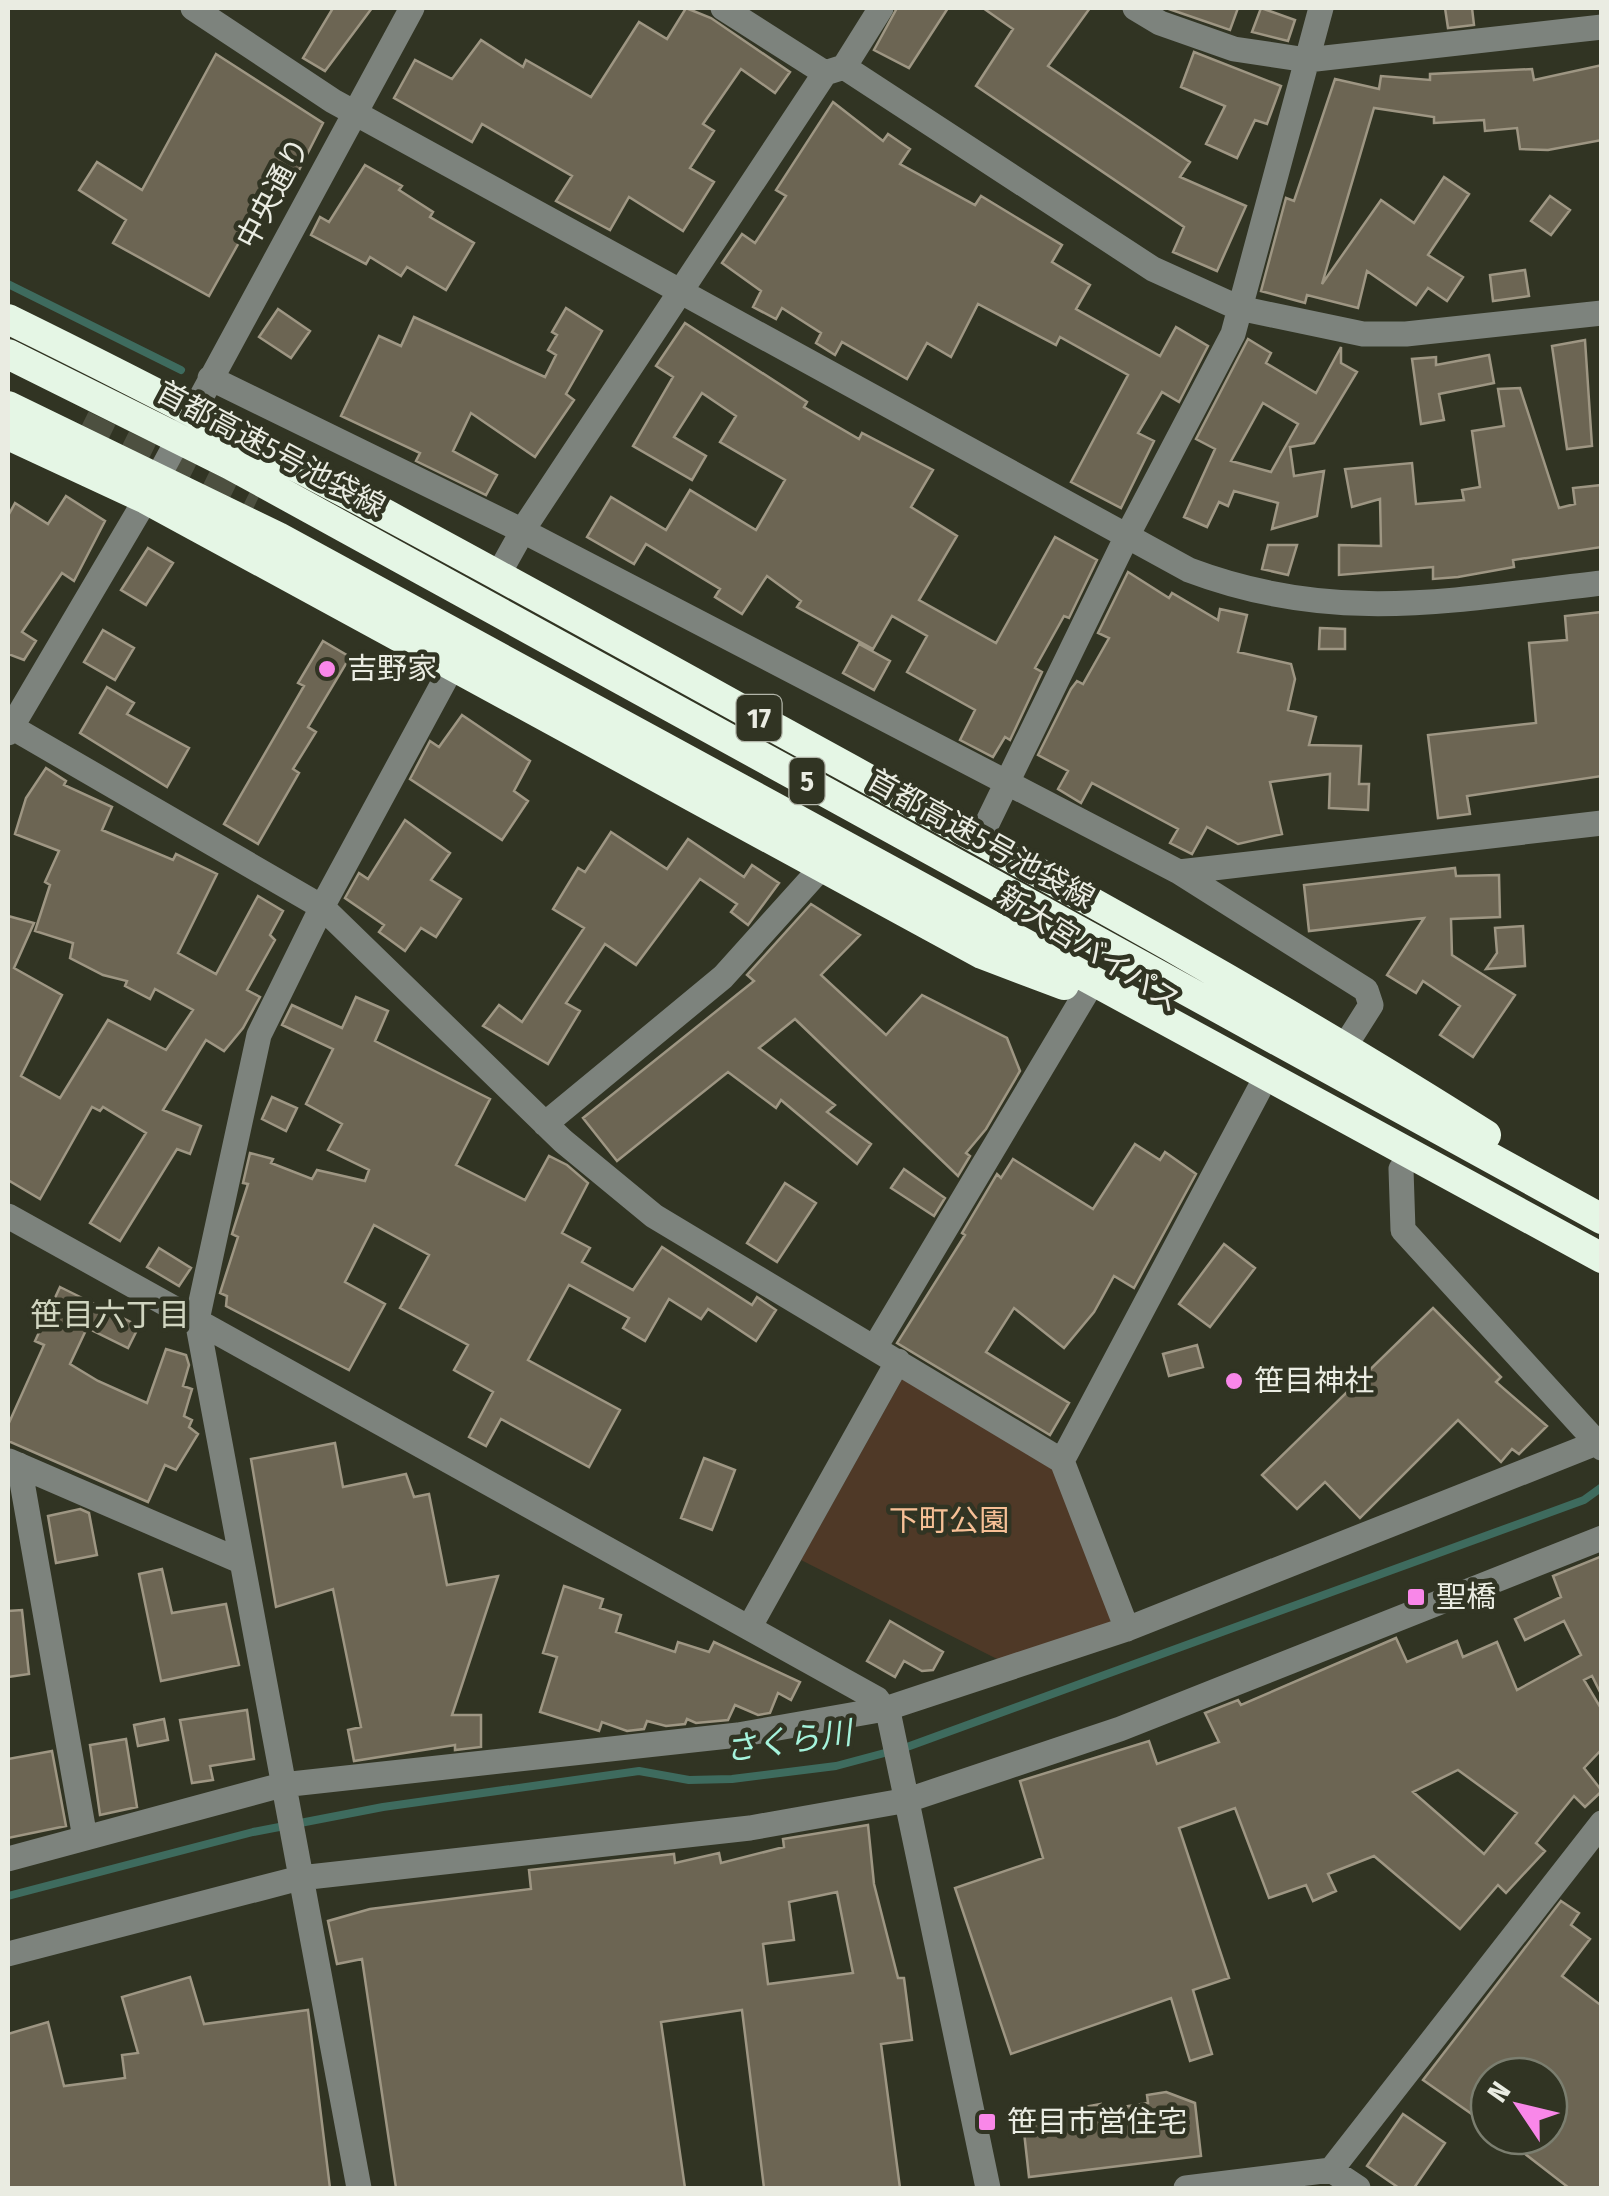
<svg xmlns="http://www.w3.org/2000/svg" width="1609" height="2196" viewBox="0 0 1609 2196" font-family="'Fira Sans Condensed','Noto Sans JP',sans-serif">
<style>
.green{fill:#4f3927}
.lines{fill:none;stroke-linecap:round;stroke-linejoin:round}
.stream{stroke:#3e6b5e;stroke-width:8}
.building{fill:#6c6553;stroke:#9e9683;stroke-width:2.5;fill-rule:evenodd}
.highway-tunnel{stroke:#4d5040;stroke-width:30;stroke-dasharray:30 15;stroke-linecap:butt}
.minor{stroke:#7d837d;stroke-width:25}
.highway{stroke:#e5f6e5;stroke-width:30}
.poi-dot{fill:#f987e9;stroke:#313423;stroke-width:4}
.labels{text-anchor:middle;stroke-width:9;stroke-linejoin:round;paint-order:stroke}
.shield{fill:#313423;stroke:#b2b5a9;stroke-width:2.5}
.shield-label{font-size:28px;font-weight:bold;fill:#eaece2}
.street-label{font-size:30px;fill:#eaece2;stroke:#313423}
.poi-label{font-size:30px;fill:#eaece2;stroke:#313423;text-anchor:start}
.park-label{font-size:30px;fill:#f7c096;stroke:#313423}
.neighbourhood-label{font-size:32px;fill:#d1d5c0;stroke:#313423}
.water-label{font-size:32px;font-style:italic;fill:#a5f3dc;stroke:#313423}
</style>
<rect width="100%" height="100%" fill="#313423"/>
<path class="green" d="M905,1374L1055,1464L1115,1627L1007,1664L801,1560Z"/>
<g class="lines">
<path class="stream" d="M8,284L181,370
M8,1896L253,1832L383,1807L639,1771L689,1780L732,1779L836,1766L907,1747L1584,1500L1602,1487"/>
</g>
<path class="building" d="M333,8H372L325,71L303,58Z
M686,8L711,18L790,72L775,93L741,69L703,124L714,131L690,168L714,182L683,231L629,197L610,230L556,201L572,176L482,124L472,142L394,98L415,60L452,79L481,40L523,67L526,60L591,97L639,22L667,39Z
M897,8H948L909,68L874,50Z
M983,8H1090L1048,66L1190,162L1180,177L1246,206L1217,271L1173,252L1184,227L976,86L1013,29Z
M1166,8H1238L1230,30Z
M1261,8L1295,20L1288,41L1252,32Z
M1445,8H1472L1474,25L1448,28Z
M1194,52L1281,86L1267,124L1255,120L1237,158L1206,144L1225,106L1181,87Z
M216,54L323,123L294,180L279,171L209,296L113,243L126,220L79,190L97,162L142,190Z
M1602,65V140L1548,150L1520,149L1517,128L1485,131L1484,120L1434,123V117L1374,108L1322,284L1381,200L1414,223L1444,177L1469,194L1428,255L1463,277L1447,301L1428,288L1416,305L1367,271L1358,308L1307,295L1305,303L1261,291L1286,198L1294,201L1335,79L1379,89L1381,76L1430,80V74L1532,69L1534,80Z
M833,102L883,141L888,134L910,149L900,164L975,205L981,196L1062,245L1052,262L1090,285L1076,309L1160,356L1176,327L1208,346L1179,402L1162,392L1138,433L1154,441L1121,508L1071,482L1128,375L1060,337L1056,345L978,304L951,357L927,343L907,379L842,342L835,355L816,343L821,333L782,308L776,319L753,307L761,291L722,263L742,234L755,243L786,196L776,190Z
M365,165L402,186L399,190L433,212L430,217L474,243L446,290L407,267L401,276L370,257L366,264L311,235L320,217L329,222Z
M1550,196L1570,210L1551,235L1531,221Z
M1525,270L1529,296L1493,301L1490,275Z
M566,308L602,331L566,394L574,400L535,457L471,413L453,451L497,475L486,495L416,461L420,453L341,416L379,336L401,346L414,317L545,377L556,355L548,350L557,335L552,332Z
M278,309L310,331L291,358L259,337Z
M685,323L807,402L804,407L859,439L862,433L933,470L911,507L957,536L919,600L996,643L1055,537L1097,560L1069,618L1064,616L1035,668L1042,672L1010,740L1005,737L993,757L960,740L975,710L907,672L927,636L892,616L873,649L797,607L801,601L767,576L742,614L715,597L720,589L646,544L634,564L587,537L611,497L666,530L690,490L756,530L785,480L720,442L736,416L702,393L674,437L706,456L692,480L633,446L673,377L656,366Z
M1248,339L1271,353L1266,363L1316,393L1341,347V363L1357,372L1314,443L1290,447L1294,476L1324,471L1317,516L1272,529L1278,503L1234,491L1228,506L1219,502L1207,527L1184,517L1215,449L1196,439ZM1263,403L1298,424L1271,472L1231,461Z
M1585,340L1592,446L1567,449L1552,346Z
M1489,355L1494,383L1439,394L1444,420L1421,424L1412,359L1436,357V365Z
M1520,388L1559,508L1575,504L1573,488L1602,485V547L1513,560L1514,567L1458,577L1433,579V567L1339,575V545L1381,546L1380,499L1352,507L1345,469L1412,463L1416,504L1464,500L1462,490L1480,487L1472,431L1504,426L1498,389Z
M66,496L105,521L74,581L62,573L22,632L36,641L24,660L8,654V516L15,503L48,524Z
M1268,545H1297L1288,575L1262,569Z
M148,548L173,563L146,605L121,590Z
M1128,572L1169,598L1172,593L1218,620L1220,609L1247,615L1238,652L1291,664L1295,679L1288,710L1316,717L1309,745L1361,746L1359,784H1369L1368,810L1329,808L1330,774L1270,782L1282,834L1238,844L1207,827L1192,854L1170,843L1178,829L1092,783L1081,803L1058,789L1068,771L1038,755L1071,689L1077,681L1083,684L1109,638L1098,633Z
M1602,612V776L1467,796L1470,814L1438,818L1428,735L1536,723L1529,643L1567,640L1565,616Z
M1320,628L1345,629V649H1319Z
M103,630L134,648L115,680L84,662Z
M323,641L350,657L308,727L316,732L293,769L299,773L258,844L224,824L304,686L298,683Z
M859,644L890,661L874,690L843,673Z
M107,687L134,703L127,714L189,748L167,787L80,733Z
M462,715L530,761L514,791L528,801L502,840L410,779L430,741L439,747Z
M46,768L66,781L64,785L112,807L102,830L173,860L176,854L217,874L178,953L216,974L258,896L283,911L270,935L275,940L247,990L260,997L243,1028L224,1051L206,1040L163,1110L201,1126L190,1154L177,1149L120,1241L90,1223L146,1133L103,1107L100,1111L92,1107L40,1199L8,1180V916L34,923L14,968L62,995L21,1076L60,1098L108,1020L166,1050L193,1010L155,989L150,999L125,986L127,981L103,975L70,958L73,943L35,931L50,885L45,882L59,851L15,834L26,798Z
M405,820L450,853L431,880L461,899L436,937L421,928L405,951L379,932L384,925L345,898L359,873L368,879Z
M611,832L667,869L688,839L744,877L752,865L779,883L748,925L731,912L737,904L700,879L636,965L605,944L566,1003L580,1011L548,1064L483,1026L499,1005L522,1022L584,928L553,909L578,868L585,872Z
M1455,868L1456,876L1499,875L1500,917L1451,919L1452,955L1515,995L1473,1057L1440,1035L1460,1006L1423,981L1416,993L1387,975L1424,918L1309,931L1304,885Z
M811,904L860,935L821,975L886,1035L922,995L1007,1038L1020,1071L986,1129L966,1153L970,1156L958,1176L795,1019L759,1048L835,1105L827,1112L871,1144L857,1164L781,1100L776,1108L728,1072L617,1161L583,1118L754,981L747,975Z
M1523,926L1525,966L1486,969L1497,953L1495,928Z
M356,997L388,1011L375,1041L490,1099L456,1165L525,1200L549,1156L567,1165L588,1183L562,1233L590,1248L582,1262L633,1290L662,1247L752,1305L757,1297L776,1310L756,1341L708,1309L701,1319L669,1299L645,1341L623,1328L629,1318L569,1285L528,1360L620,1410L589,1467L501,1419L486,1446L469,1437L493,1392L454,1370L468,1345L400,1308L429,1255L374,1225L345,1282L385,1304L349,1370L226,1306L227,1296L220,1293L238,1237L232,1234L248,1184L243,1183L250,1153L273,1159L271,1163L312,1179L317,1170L365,1181L369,1170L328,1150L342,1124L306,1104L333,1049L282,1025L292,1005L342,1028Z
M272,1097L297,1108L286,1131L262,1119Z
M1135,1144L1160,1160L1165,1152L1196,1174L1134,1288L1114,1276L1094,1312L1064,1348L1014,1308L986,1352L1069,1403L1050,1435L897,1343L965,1235L962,1233L997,1174L1001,1178L1013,1159L1093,1209Z
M904,1169L945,1198L934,1216L891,1188Z
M785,1183L816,1203L777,1262L747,1243Z
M1224,1244L1255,1268L1210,1327L1179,1304Z
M159,1248L191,1268L179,1286L147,1267Z
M60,1287L139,1326L128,1348L87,1328L70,1364L98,1381L147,1403L166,1349L186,1355L189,1365L183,1386L192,1389L184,1416L192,1420L189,1427L198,1434L176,1470L165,1465L148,1502L8,1441V1425L44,1345L35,1341Z
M1433,1308L1501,1377L1496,1382L1547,1426L1519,1454L1512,1449L1501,1462L1458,1420L1360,1518L1325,1482L1297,1509L1262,1475Z
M1197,1345L1203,1367L1169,1376L1163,1354Z
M335,1443L343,1487L406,1474L414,1497L429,1494L447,1585L498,1576L452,1715H481V1747L455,1750V1745L354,1761L348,1730L361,1727L333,1589L276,1607L251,1459Z
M704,1458L735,1470L712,1530L681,1518Z
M80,1509L89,1513L97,1555L56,1563L48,1516Z
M1602,1556V1696L1592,1676L1584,1680L1602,1710V1749L1584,1768L1602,1791L1585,1807L1574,1796L1536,1843L1545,1851L1506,1893L1498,1885L1460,1929L1374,1856L1328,1874L1336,1891L1313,1901L1306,1885L1269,1898L1235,1808L1179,1828L1229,1978L1193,1990L1212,2054L1190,2061L1171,1998L1011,2054L955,1888L1043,1858L1020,1781L1149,1741L1157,1764L1219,1742L1205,1713L1238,1700L1241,1705L1396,1638L1407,1662L1457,1641L1463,1657L1497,1642L1517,1690L1581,1655L1564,1621L1525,1640L1515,1619L1561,1597L1553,1576ZM1458,1770L1517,1813L1484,1854L1413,1792Z
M162,1569L172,1613L226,1604L239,1665L161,1681L139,1574Z
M564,1586L603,1599L600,1608L621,1615L616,1632L675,1652L678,1642L709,1652L714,1642L800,1682L791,1700L778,1693L770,1713L758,1715L735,1705L728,1720L696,1723L687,1719L685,1724L666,1726L647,1721L644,1729L627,1731L602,1722L599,1731L540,1712L557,1657L543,1653Z
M22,1610L29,1674L8,1677V1611Z
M890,1621L943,1652L933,1670L922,1671L904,1661L895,1677L867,1661Z
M247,1710L254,1759L210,1766L213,1780L192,1783L180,1720Z
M164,1719L168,1740L138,1746L134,1725Z
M126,1739L137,1807L100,1815L90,1745Z
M52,1751L66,1826L8,1838V1759Z
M868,1825L874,1884L898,1978H904L912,2040L881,2044L900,2188H764L742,2010L661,2022L685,2188H396L362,1959L337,1964L328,1921L370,1909L531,1889L529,1870L674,1854L675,1863L719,1853L721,1863L784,1847L783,1839ZM837,1892L853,1973L768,1984L763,1944L794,1940L789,1902Z
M1561,1901L1579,1913L1571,1925L1590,1939L1562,1976L1602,2006V2188H1569L1502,2136H1549V2076H1489V2126L1423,2080Z
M190,1977L204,2024L308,2010L330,2188H8V2034L48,2022L64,2086L125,2078L122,2055L138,2053L122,1997Z
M1166,2092L1195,2103L1201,2156L1029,2177L1023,2123L1046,2120V2114L1101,2104L1103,2110L1148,2103L1147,2095Z
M1403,2114L1445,2143L1414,2188H1399L1367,2166Z"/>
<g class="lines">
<path class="highway-tunnel" d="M82,425L253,509"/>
<path class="minor" d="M193,8L333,101L1189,570C1335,625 1452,600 1602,583
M723,8L825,73
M1135,8L1160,23L1234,49L1307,60L1602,27
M844,67L1153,269L1239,308L1363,334H1406L1602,313
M210,378L523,531L1179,872L1366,990L1371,1005L1345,1046
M498,575L526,525L825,73L844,67L881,8
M8,725L322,907L563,1141L654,1216L1062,1461L1127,1629
M8,733L146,499L412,8
M979,840L1126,538L1233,334L1321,8
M1179,872L1602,823
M545,1124L723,977L822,867
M1401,1169L1403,1230L1602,1448
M8,1216L877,1699L889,1716L988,2188
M875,1347L1086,993
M9,1461L238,1560
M1062,1461L1259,1090
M19,1465L85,1838
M750,1626L898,1361
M8,1859L282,1785L738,1735L885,1709L1127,1629L1599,1442
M8,1954L300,1878L750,1828L908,1800L1120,1729L1602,1538
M359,2188L197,1320L259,1035L322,907L453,665
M1186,2188L1331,2170
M1358,2188L1331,2170L1602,1823"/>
<path class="highway" d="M8,319C269,447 524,589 779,730C1017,861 1257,989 1486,1135
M8,354L231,465L1602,1219
M8,406L278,537L1602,1258
M8,435L146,499L982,954L1064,985"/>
</g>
<g class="poi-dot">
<circle cx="327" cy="669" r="10"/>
<circle cx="1234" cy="1381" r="10"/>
<rect x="1406" y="1587" width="20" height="20" rx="5"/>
<rect x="977" y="2112" width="20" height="20" rx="5"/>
</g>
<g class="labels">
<g class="shield">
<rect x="736.5" y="695" width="45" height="46" rx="8"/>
<rect x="789.5" y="758" width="35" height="46" rx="8"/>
</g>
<g class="shield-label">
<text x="759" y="728">17</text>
<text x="807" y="791">5</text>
</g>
<g class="street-label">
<text transform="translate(273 193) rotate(-62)" y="10">中央通り</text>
<text transform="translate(271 449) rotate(28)" y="10">首都高速5号池袋線</text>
<text transform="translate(981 839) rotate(29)" y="10">首都高速5号池袋線</text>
<text transform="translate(1089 949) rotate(32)" y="10">新大宮バイパス</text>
</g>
<g class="poi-label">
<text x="347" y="679">吉野家</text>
<text x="1254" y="1391">笹目神社</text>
<text x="1436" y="1607">聖橋</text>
<text x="1007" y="2132">笹目市営住宅</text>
</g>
<g class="park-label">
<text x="949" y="1531">下町公園</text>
</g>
<g class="neighbourhood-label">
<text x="110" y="1326">笹目六丁目</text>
</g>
<g class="water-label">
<text transform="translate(788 1741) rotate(-8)" y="11">さくら川</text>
</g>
</g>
<rect width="1609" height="2196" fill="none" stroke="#eaece2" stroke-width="20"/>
<g transform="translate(1519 2106) rotate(305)"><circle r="48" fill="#313423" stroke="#7b7e6f" stroke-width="2.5"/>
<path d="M0-8L18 38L0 25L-18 38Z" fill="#f987e9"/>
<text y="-15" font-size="28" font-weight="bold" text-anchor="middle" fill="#eaece2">N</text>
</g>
</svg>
